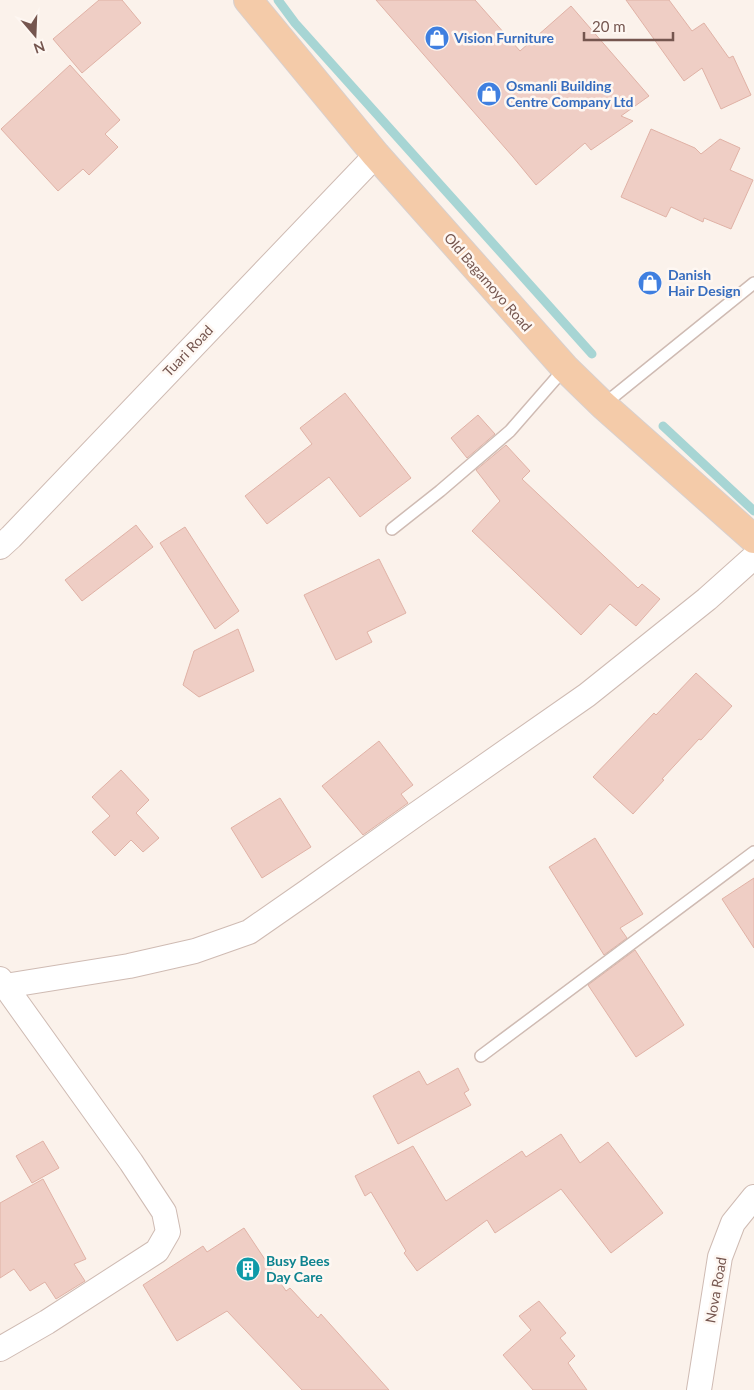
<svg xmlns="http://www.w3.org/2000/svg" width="754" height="1390" viewBox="0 0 754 1390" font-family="Lato,sans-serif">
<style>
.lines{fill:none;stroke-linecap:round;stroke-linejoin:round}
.stream{stroke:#a7d5d4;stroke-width:9}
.building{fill:#efcec5;stroke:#e0b2a6}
.lane-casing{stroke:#cfbbb3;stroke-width:14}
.street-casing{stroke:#cfbbb3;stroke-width:26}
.primary-casing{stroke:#d8d0ce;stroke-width:30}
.lane{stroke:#fff;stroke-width:11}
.street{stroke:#fff;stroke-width:24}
.primary{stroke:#f4cba9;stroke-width:28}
.labels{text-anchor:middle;stroke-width:5;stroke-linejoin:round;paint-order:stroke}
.shop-label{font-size:14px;font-weight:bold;fill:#366cbe;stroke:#fef7f2;text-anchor:start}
.street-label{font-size:14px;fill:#75564f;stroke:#fef7f2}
.culture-label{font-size:14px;font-weight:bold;fill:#0d838f;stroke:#fef7f2;text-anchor:start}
</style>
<rect width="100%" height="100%" fill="#fbf2eb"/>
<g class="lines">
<path class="stream" d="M278,0L295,23L592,354
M663,426L754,511"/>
</g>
<path class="building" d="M99,0H122L141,23L82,73L53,39Z
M376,0H475L520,51L571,6L649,96L621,116L633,121L591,150L585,143L536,185L513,157Z
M626,0H669L692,31L704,23L729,58L733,56L751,95L721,109L702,68L684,81Z
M70,65L120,120L105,134L118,147L89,175L83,169L58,191L1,129Z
M651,129L695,148L701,154L720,139L740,148L730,170L753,180L731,229L704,218L703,222L671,207L666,217L621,197Z
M345,393L411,478L360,517L329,477L267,524L245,496L312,444L300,428Z
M478,415L495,434L467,458L451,438Z
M506,445L530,471L522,479L638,588L642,584L660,599L636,626L610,604L581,635L472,531L500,501L476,470Z
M136,525L153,547L82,601L65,580Z
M185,527L239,611L215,629L160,543Z
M379,559L406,613L367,632L372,642L336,660L304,595Z
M238,629L254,671L199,697L183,685L194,651Z
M696,673L732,706L701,740L699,739L662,779L664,780L633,814L593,777L654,713L656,715Z
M379,741L413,785L401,794L408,803L363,835L322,786Z
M121,770L149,800L136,813L159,838L143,852L131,840L115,856L92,832L110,816L92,797Z
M280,798L311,847L262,878L231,828Z
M595,838L643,914L620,928L627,938L604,955L549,867Z
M754,878V948L722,899Z
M635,950L684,1025L636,1057L588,985Z
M458,1068L469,1090L464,1093L471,1105L398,1144L373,1096L419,1071L427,1085Z
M561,1134L580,1163L608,1142L663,1213L611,1253L561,1189L495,1233L487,1220L417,1271L404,1253L406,1251L371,1192L365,1196L355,1176L413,1146L446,1201L522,1151L526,1157Z
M43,1141L59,1168L32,1183L16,1156Z
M43,1179L86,1259L74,1264L85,1281L56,1299L45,1282L30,1291L14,1269L0,1278V1203Z
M244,1228L286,1291L290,1288L318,1318L321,1314L389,1390H302L227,1311L177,1341L143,1285L203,1246L207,1252Z
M539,1301L566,1333L560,1338L575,1356L568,1363L587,1390H533L503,1355L531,1330L519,1316Z"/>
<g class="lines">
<defs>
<path id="lane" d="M603,405L754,283
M392,529L440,491L510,431L565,368
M481,1056L754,852"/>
<path id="street" d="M0,547L11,537L376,155
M0,979L131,1162L164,1212L168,1232L157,1251L47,1322L0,1349
M5,986L129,966L195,951L249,932L308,891L415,815L587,695L707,599L754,557
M699,1390L720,1257L733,1223L754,1197"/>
<path id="primary" d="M248,0L376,155L565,368L603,405L754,539"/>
</defs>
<use href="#lane" class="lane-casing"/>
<use href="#street" class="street-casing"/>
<use href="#primary" class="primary-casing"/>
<use href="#lane" class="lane"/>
<use href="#street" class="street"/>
<use href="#primary" class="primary"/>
</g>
<defs>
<symbol id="shop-disc" viewBox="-11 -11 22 22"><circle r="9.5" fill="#3f7fe0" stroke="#fef7f2"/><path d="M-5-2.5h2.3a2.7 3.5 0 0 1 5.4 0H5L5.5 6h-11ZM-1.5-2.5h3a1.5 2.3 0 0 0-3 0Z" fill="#fff"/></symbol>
<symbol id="building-disc" viewBox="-11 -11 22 22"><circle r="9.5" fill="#0f9aa8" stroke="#fef7f2"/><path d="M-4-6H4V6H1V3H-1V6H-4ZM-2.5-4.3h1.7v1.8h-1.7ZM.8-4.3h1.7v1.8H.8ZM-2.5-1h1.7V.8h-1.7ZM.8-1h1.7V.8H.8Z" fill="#fff"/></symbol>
</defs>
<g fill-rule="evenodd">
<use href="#shop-disc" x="423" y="24" width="28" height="28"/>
<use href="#shop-disc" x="475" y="80" width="28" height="28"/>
<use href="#shop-disc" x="636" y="269" width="28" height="28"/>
<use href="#building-disc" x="234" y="1255" width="28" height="28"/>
</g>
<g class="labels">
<g class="shop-label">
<text x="454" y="43">Vision Furniture</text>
<text x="506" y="91">Osmanli Building<tspan x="506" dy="16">Centre Company Ltd</tspan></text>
<text x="668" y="280">Danish<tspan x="668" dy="16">Hair Design</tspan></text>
</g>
<g class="street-label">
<text transform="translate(488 282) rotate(49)" y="5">Old Bagamoyo Road</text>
<text transform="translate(188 351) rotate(-46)" y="5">Tuari Road</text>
<text transform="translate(716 1290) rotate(-80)" y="5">Nova Road</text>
</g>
<g class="culture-label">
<text x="266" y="1266">Busy Bees<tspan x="266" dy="16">Day Care</tspan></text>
</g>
</g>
<g transform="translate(35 35) rotate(161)" stroke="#fef7f2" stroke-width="4" paint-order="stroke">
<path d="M0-4L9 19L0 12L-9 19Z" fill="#75564f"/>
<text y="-8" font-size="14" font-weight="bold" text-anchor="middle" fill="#75564f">N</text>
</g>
<path d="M584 32v8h89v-8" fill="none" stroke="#75564f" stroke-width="2.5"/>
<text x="592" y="32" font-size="15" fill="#75564f" stroke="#fef7f2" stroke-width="4" paint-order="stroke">20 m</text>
</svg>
